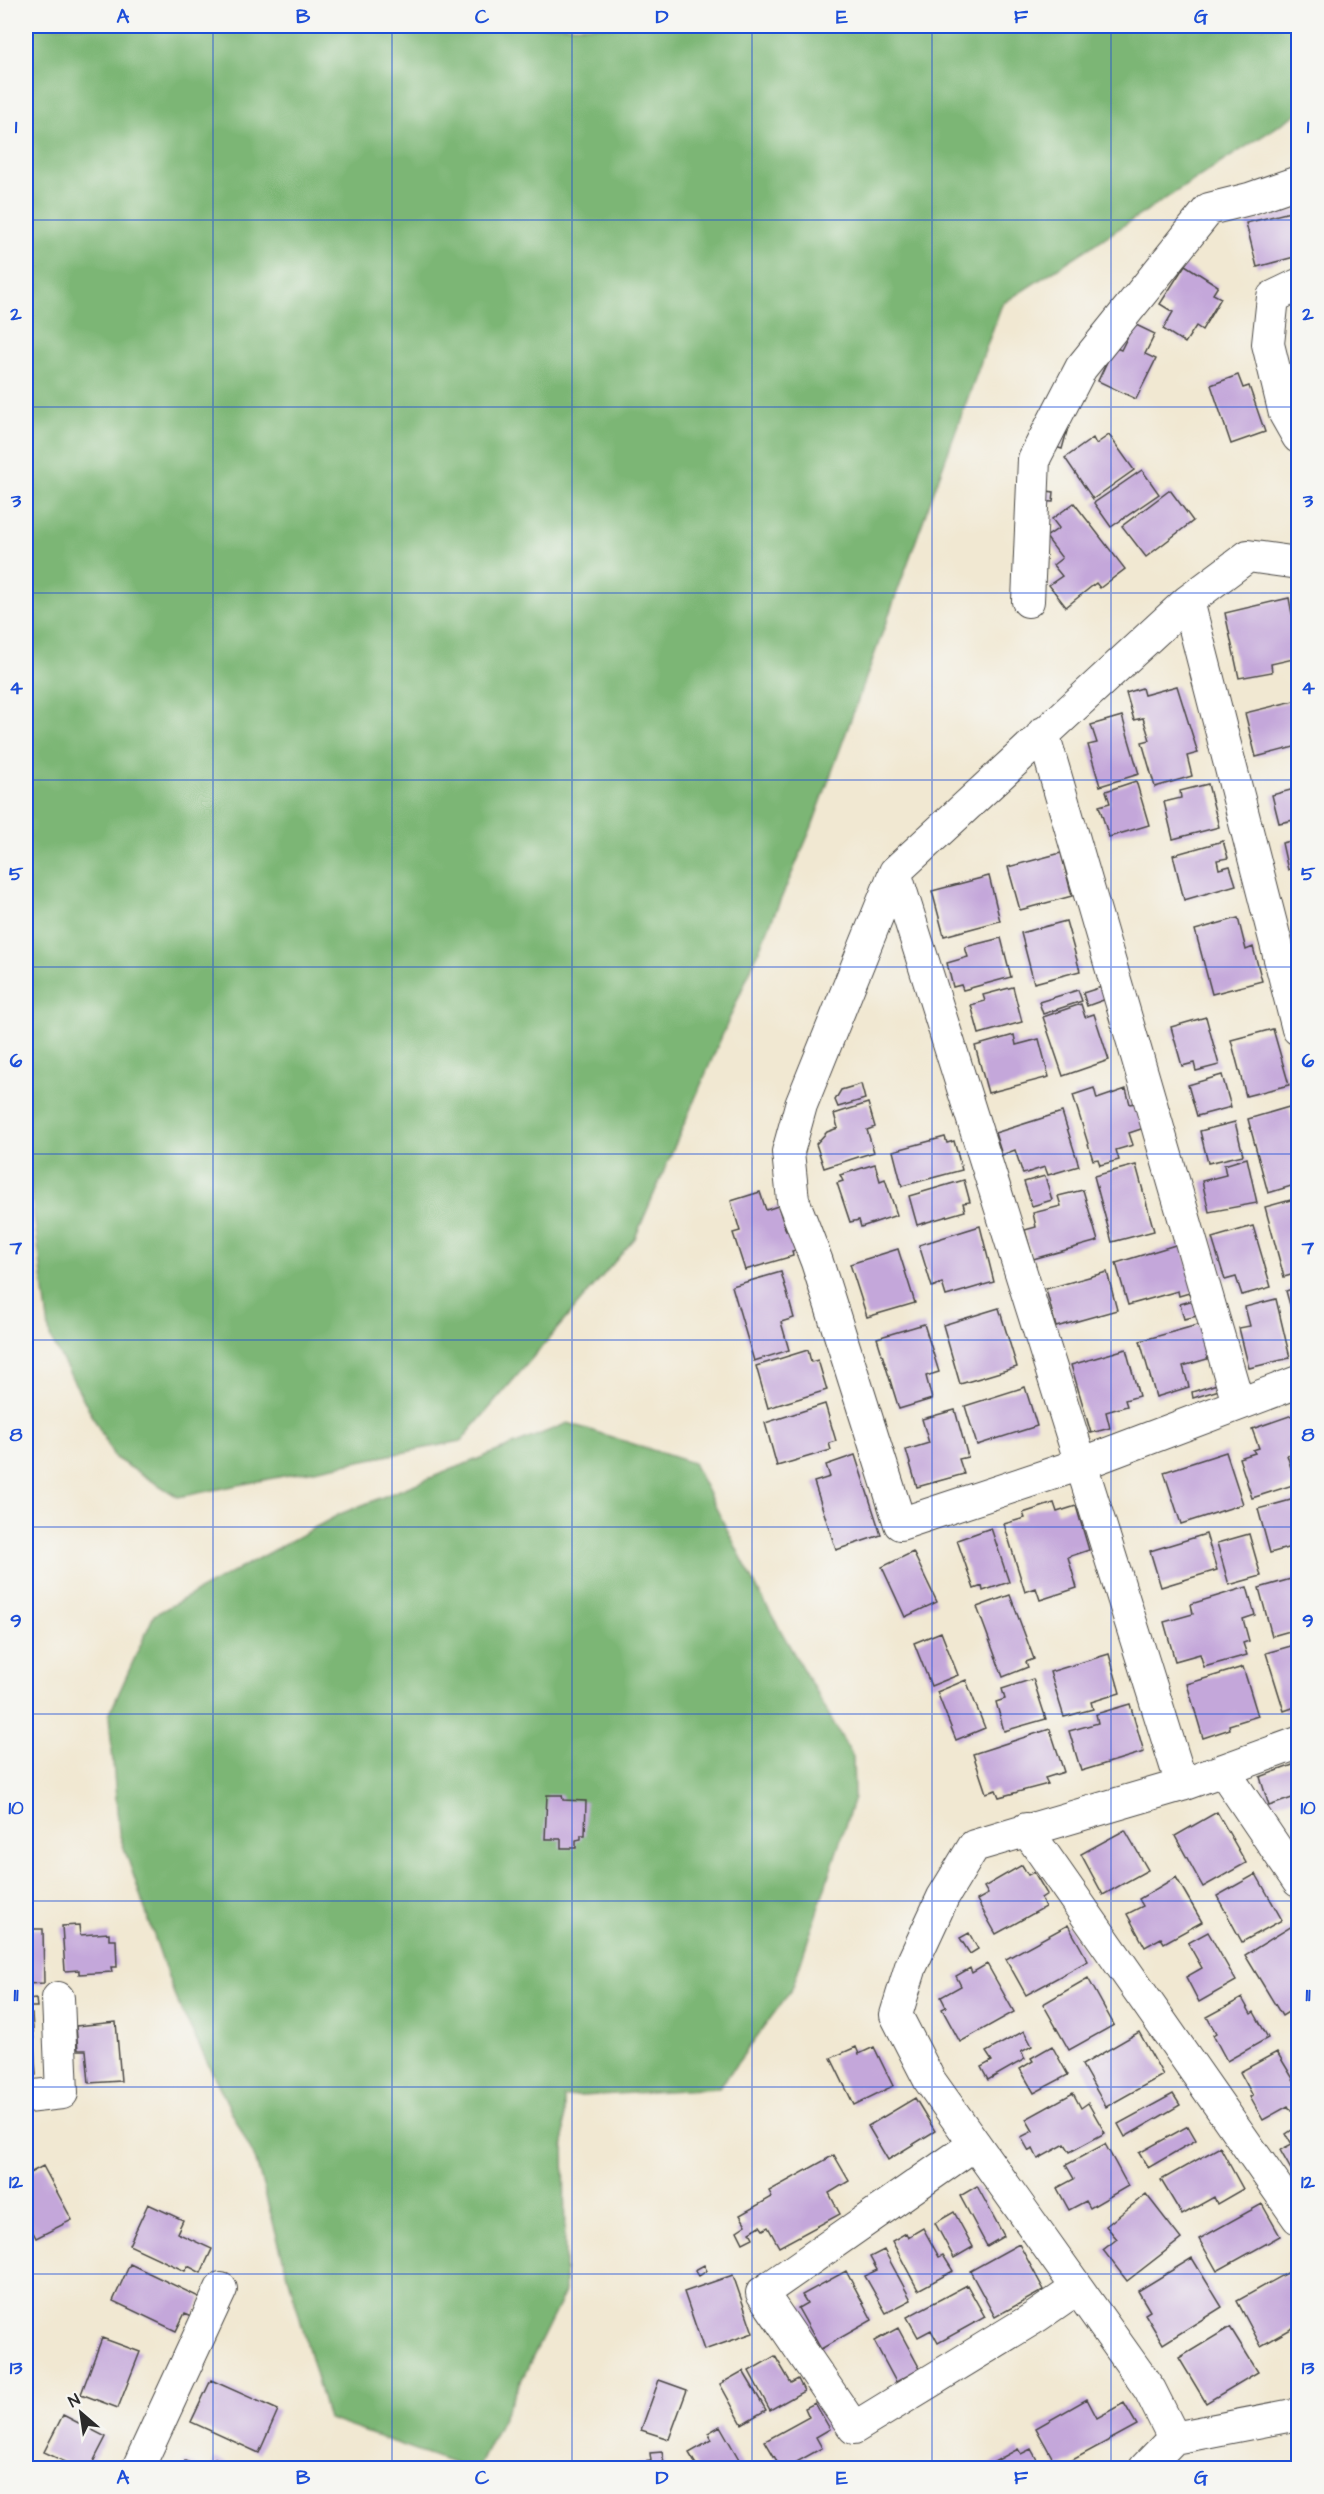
<svg xmlns="http://www.w3.org/2000/svg" width="1324" height="2494" viewBox="0 0 1324 2494" font-family="'Architects Daughter',sans-serif">
<style>
.forest{fill:#7cb674;stroke:#547050;stroke-width:1.5}
.building{fill:#c4a7da}
.lines{fill:none;stroke-linecap:round;stroke-linejoin:round}
.street-casing{stroke:#494744;stroke-width:34}
.street{stroke:#fff;stroke-width:32}
.grid{fill:none;stroke:#1d4ed8;stroke-width:1.5;stroke-opacity:0.55}
.neatline{fill:none;stroke:#1d4ed8;stroke-width:2}
.grid-label{font-size:20px;text-anchor:middle;font-weight:bold;fill:#1d4ed8}
</style>
<rect width="100%" height="100%" fill="#f6f6f2"/>
<filter id="ink" filterUnits="userSpaceOnUse"><feTurbulence type="fractalNoise" baseFrequency=".0167" numOctaves="2"/><feDisplacementMap in="SourceGraphic" scale="12" xChannelSelector="R" yChannelSelector="G"/><feConvolveMatrix kernelMatrix="1 2 1 2 8 2 1 2 1" color-interpolation-filters="sRGB"/></filter>
<filter id="wash" filterUnits="userSpaceOnUse"><feTurbulence type="fractalNoise" baseFrequency=".008" numOctaves="4" result="noise"/><feDisplacementMap in="SourceGraphic" scale="24" xChannelSelector="R" yChannelSelector="G"/><feGaussianBlur stdDeviation="1.35" result="paint"/><feColorMatrix in="noise" values="0 0 0 0 0 0 0 0 0 0 0 0 0 0 0 0 0 1.4 0 .05"/><feComposite in="paint" operator="in"/></filter>
<g filter="url(#wash)">
<rect width="100%" height="100%" fill="#f1e8d2"/>
<path class="forest" d="M26,26H1298V113L1002,304L811,829L635,1238L461,1441L178,1497L115,1458L50,1337L27,1161Z
M568,1423L693,1463L761,1596L853,1757L854,1798L792,1989L719,2088L564,2097L565,2292L478,2468H467L328,2419L256,2161L175,1997L119,1833L109,1715L154,1615L340,1514Z"/>
<g id="blocks">
<path class="building" d="M1298,210V256L1257,267L1246,223Z
M1185,265L1218,286L1213,294L1221,298L1202,330L1196,326L1185,343L1163,329L1173,312L1160,304Z
M1134,324L1155,334L1145,354L1156,359L1136,399L1098,381L1114,347L1121,350Z
M1238,375L1243,388L1249,386L1265,432L1231,444L1211,385Z
M1053,427L1067,431L1062,449L1049,445Z
M1109,435L1134,470L1093,499L1065,458L1093,438L1096,444Z
M1142,470L1159,494L1111,527L1094,503Z
M1039,490L1054,492L1053,502L1038,501Z
M1170,490L1193,521L1146,557L1122,526Z
M1074,503L1125,569L1100,588L1096,583L1066,607L1049,585L1062,576L1053,565L1062,558L1046,537L1059,528L1052,519Z
M1289,598L1292,614L1298,613V658L1271,664L1272,672L1239,678L1225,613Z
M1177,686L1198,753L1187,756L1192,776L1155,787L1142,742L1150,740L1143,718L1134,720L1126,693L1142,688L1144,695Z
M1298,700V746L1256,757L1245,713Z
M1122,716L1139,774L1100,786L1088,745L1097,743L1091,725Z
M1136,781L1149,825L1109,837L1099,806L1110,803L1106,791Z
M1208,784L1219,827L1173,839L1164,802L1181,798L1180,791Z
M1298,788V824L1295,825L1294,820L1279,823L1272,795Z
M1298,839V866L1288,870L1282,843Z
M1223,841L1228,858L1217,860L1219,869L1230,866L1236,885L1184,900L1173,855Z
M1061,853L1072,896L1020,910L1008,867Z
M989,876L1000,921L944,936L932,891Z
M1238,918L1246,950L1253,947L1262,981L1212,994L1195,930Z
M1066,921L1080,971L1034,983L1021,933Z
M1001,938L1011,977L963,990L961,985L953,987L947,963L968,957L965,947Z
M1105,986L1109,998L1087,1006L1083,993Z
M1013,987L1022,1022L979,1034L971,1005L985,1001L983,995Z
M1078,990L1082,1001L1043,1014L1039,1002Z
M1081,1004L1085,1017L1094,1014L1109,1060L1063,1076L1043,1017Z
M1206,1017L1219,1065L1196,1071L1194,1063L1182,1066L1171,1027Z
M1273,1029L1289,1085L1246,1096L1231,1040Z
M1014,1035L1016,1045L1039,1039L1049,1077L988,1093L975,1046Z
M1222,1075L1231,1107L1197,1116L1188,1085Z
M861,1084L865,1099L838,1107L835,1100L841,1090Z
M1094,1088L1097,1099L1126,1089L1130,1104L1136,1103L1144,1128L1129,1133L1133,1145L1116,1150L1119,1160L1100,1165L1098,1159L1093,1160L1073,1095Z
M868,1103L875,1127L867,1130L874,1152L824,1168L816,1144L827,1132L838,1128L834,1114Z
M1289,1107L1298,1142V1184L1268,1193L1248,1119Z
M1062,1112L1079,1166L1048,1175L1045,1167L1023,1174L1015,1150L1002,1155L995,1133Z
M1235,1122L1243,1155L1208,1163L1200,1131Z
M945,1137L947,1143L954,1141L962,1170L902,1186L893,1151Z
M1247,1158L1257,1203L1209,1212L1202,1181L1226,1175L1224,1165Z
M875,1164L880,1181L885,1179L897,1215L861,1227L859,1220L850,1222L837,1183L843,1181L840,1175Z
M1136,1165L1154,1231L1112,1242L1094,1176Z
M1045,1176L1052,1200L1032,1206L1024,1182Z
M964,1180L970,1202L963,1203L965,1211L917,1225L909,1196Z
M1083,1190L1098,1241L1033,1259L1025,1230L1036,1227L1033,1213L1061,1206L1058,1196Z
M760,1192L766,1210L778,1206L786,1231L790,1230L796,1250L792,1251L793,1256L745,1270L733,1233L740,1231L731,1201Z
M1298,1198V1273L1284,1277L1265,1207Z
M980,1226L994,1282L946,1296L942,1283L932,1287L919,1245Z
M1253,1226L1271,1287L1242,1295L1236,1277L1225,1280L1212,1238Z
M1182,1243L1196,1291L1179,1296L1178,1291L1128,1305L1116,1263Z
M898,1249L915,1303L867,1317L850,1264Z
M781,1272L794,1318L781,1322L789,1350L754,1361L732,1286Z
M1107,1272L1117,1310L1056,1327L1046,1289Z
M1298,1287V1333L1286,1291Z
M1197,1299L1202,1315L1184,1319L1180,1304Z
M1276,1299L1290,1358L1249,1368L1239,1328L1250,1326L1245,1307Z
M999,1308L1017,1367L960,1384L943,1325Z
M1205,1323L1214,1357L1183,1366L1189,1387L1156,1397L1140,1341Z
M924,1324L939,1372L926,1376L932,1399L899,1409L877,1338Z
M1126,1349L1139,1396L1125,1400L1127,1406L1106,1412L1110,1428L1091,1433L1071,1365Z
M808,1350L811,1362L818,1360L827,1390L768,1408L756,1366Z
M1217,1384L1219,1390L1193,1398L1192,1392Z
M1025,1387L1037,1426L977,1445L965,1406Z
M825,1404L836,1441L829,1443L831,1450L777,1466L765,1423Z
M955,1410L968,1457L959,1459L964,1474L917,1487L906,1450L929,1443L922,1419Z
M1298,1413V1452L1287,1455L1296,1484L1252,1498L1239,1458L1255,1453L1253,1450L1259,1448L1252,1429Z
M1226,1452L1243,1504L1181,1524L1164,1472Z
M855,1455L881,1535L836,1550L814,1482L830,1477L826,1465Z
M1298,1498V1545L1270,1553L1258,1509Z
M1054,1503L1057,1512L1076,1506L1089,1550L1068,1557L1077,1588L1040,1600L1036,1588L1025,1592L1004,1524L1025,1518L1023,1513Z
M991,1528L1009,1582L983,1591L982,1586L974,1589L957,1540Z
M1206,1534L1217,1570L1161,1587L1150,1551Z
M1249,1534L1261,1576L1229,1585L1217,1543Z
M913,1552L937,1602L905,1617L882,1567Z
M1298,1577V1609L1292,1611L1297,1629L1272,1636L1259,1588Z
M1247,1587L1255,1615L1243,1619L1249,1641L1243,1643L1247,1655L1204,1667L1200,1654L1175,1661L1164,1622L1193,1614L1191,1604Z
M1010,1595L1034,1659L1026,1662L1028,1667L1003,1677L977,1607Z
M941,1632L958,1675L931,1686L914,1643Z
M1298,1644V1706L1284,1711L1266,1653Z
M1109,1654L1120,1693L1091,1702L1093,1709L1064,1717L1050,1672Z
M1243,1667L1258,1716L1229,1725L1230,1729L1203,1738L1187,1684Z
M1033,1679L1046,1719L1004,1731L996,1702L1005,1699L1002,1689Z
M966,1680L985,1728L956,1740L937,1692Z
M1130,1704L1144,1752L1081,1771L1069,1731L1098,1723L1096,1714Z
M1050,1729L1064,1772L1045,1778L1048,1784L999,1797L996,1790L986,1793L973,1754Z
M1298,1763V1796L1269,1806L1260,1777Z
M547,1795H562L563,1800L586,1801L585,1835H581V1839L576,1840V1848H561V1839H545Z
M1217,1812L1246,1863L1203,1887L1175,1836Z
M1125,1830L1148,1870L1103,1895L1081,1854Z
M1022,1865L1028,1875L1034,1872L1047,1894L1041,1898L1045,1907L996,1934L977,1900L988,1894L984,1887Z
M1256,1874L1282,1920L1242,1942L1217,1896Z
M1176,1877L1202,1922L1164,1943L1161,1938L1145,1947L1127,1914L1143,1906L1139,1899Z
M1297,1923L1298,2006L1282,2016L1245,1955Z
M79,1925L80,1935L109,1933V1940H116L117,1967H111L112,1972L79,1974V1970L65,1971L62,1926Z
M1068,1925L1088,1961L1026,1995L1006,1959Z
M26,1929H43L44,1983L26,1984Z
M1208,1932L1236,1981L1199,2002L1186,1977L1202,1968L1188,1943Z
M969,1933L978,1949L970,1954L960,1938Z
M987,1964L1014,2012L960,2042L942,2009L946,2007L941,1997L961,1986L956,1976L970,1968L972,1973Z
M1088,1978L1114,2025L1069,2050L1043,2004Z
M1242,1998L1251,2014L1254,2012L1268,2038L1227,2061L1213,2035L1216,2033L1207,2017Z
M36,1999L37,2007H26V2000Z
M26,2014H32L36,2075L26,2076Z
M116,2022L121,2081L89,2083L86,2050H78L76,2026Z
M1298,2025V2037L1293,2028Z
M1024,2031L1032,2046L1021,2052L1025,2059L988,2080L981,2067L992,2061L986,2052Z
M1139,2032L1163,2075L1106,2107L1082,2065Z
M1052,2046L1068,2075L1034,2093L1020,2069L1033,2061L1031,2058Z
M856,2047L859,2054L874,2047L893,2086L854,2105L831,2058Z
M1277,2052L1298,2087V2106L1291,2111L1288,2106L1263,2120L1250,2097L1253,2096L1240,2072Z
M1073,2093L1081,2108L1088,2103L1105,2133L1070,2152L1065,2144L1038,2159L1033,2149L1029,2151L1021,2137L1033,2131L1026,2119Z
M1173,2094L1180,2105L1125,2137L1118,2124Z
M915,2098L935,2131L888,2160L868,2126Z
M1188,2126L1196,2140L1148,2168L1139,2153Z
M1298,2126V2171L1293,2173L1280,2150L1292,2144L1286,2134Z
M1105,2144L1128,2186L1090,2208L1086,2201L1069,2210L1057,2188L1074,2179L1066,2165Z
M1220,2147L1243,2189L1217,2204L1214,2197L1182,2215L1161,2180Z
M834,2155L849,2181L829,2193L840,2214L779,2247L768,2227L763,2230L760,2226L750,2232L753,2238L743,2243L737,2231L746,2225L740,2215L772,2197L769,2191Z
M43,2166L72,2220L36,2238L26,2218V2175Z
M977,2186L1004,2236L987,2246L960,2196Z
M1146,2194L1181,2239L1127,2281L1103,2250L1117,2239L1106,2226Z
M148,2204L183,2220L177,2233L212,2249L201,2273L188,2266L185,2271L129,2245Z
M1262,2204L1280,2236L1217,2271L1199,2239Z
M954,2212L973,2247L954,2258L935,2223Z
M923,2228L939,2257L943,2255L953,2271L918,2290L892,2241L906,2233L908,2237Z
M1019,2244L1044,2290L995,2317L970,2271Z
M884,2250L911,2300L886,2313L865,2276L877,2270L870,2257Z
M1192,2258L1222,2307L1163,2344L1145,2314L1150,2311L1138,2291Z
M130,2264L201,2298L192,2316L185,2313L176,2331L113,2301Z
M704,2265L707,2271L699,2276L695,2270Z
M1298,2267V2325L1261,2346L1237,2301Z
M846,2271L872,2320L821,2349L798,2308L807,2303L802,2295Z
M733,2275L753,2333L704,2350L684,2292Z
M967,2285L985,2317L938,2343L931,2330L918,2337L907,2317Z
M1230,2327L1258,2372L1206,2403L1179,2358Z
M898,2328L920,2369L896,2382L874,2341Z
M102,2338L140,2352L118,2408L81,2394Z
M775,2356L791,2383L798,2379L804,2391L770,2410L749,2371Z
M743,2371L766,2410L742,2424L720,2384Z
M211,2380L278,2410L259,2453L191,2422Z
M659,2380L687,2390L669,2439L641,2430Z
M1087,2399L1097,2418L1124,2403L1137,2425L1058,2468L1036,2428Z
M815,2403L830,2429L816,2437L822,2448L786,2468H781L765,2441L809,2417L805,2408Z
M63,2415L106,2437L90,2468H78L44,2452Z
M720,2426L744,2468H698L689,2453L712,2440L708,2433Z
M1018,2449L1021,2454L1031,2449L1041,2467L983,2468Z
M662,2452L665,2468H638L637,2463L651,2461L650,2453Z
M215,2458L237,2468H210Z
M185,2461L203,2468H182Z
M1261,2463L1264,2468H1251Z"/>
</g>
</g>
<g filter="url(#ink)">
<use href="#blocks" fill-opacity="0" stroke="#494744" stroke-width="1.5"/>
<g class="lines">
<defs>
<path id="street" d="M1298,285L1273,297L1268,344L1285,414L1298,437
M1298,563L1248,556L1188,601L895,872L801,1105L788,1152L793,1200L817,1262L900,1524L1081,1464L1298,1382
M1028,601L1034,459L1081,368L1209,209L1249,199L1298,182
M1188,601L1298,1029
M1043,733L1238,1403
M895,872L1182,1785
M1223,1770L1298,1881
M1026,1829L1298,2218
M26,2097L62,2093L58,1998
M975,2144L762,2293L854,2428L1037,2316L1076,2289
M1174,2438L1298,2414
M138,2468L221,2289
M1145,2468L1174,2438L1150,2390L930,2081L896,2015L911,1966L943,1897L974,1846L1182,1785L1298,1743"/>
</defs>
<use href="#street" class="street-casing"/>
<use href="#street" class="street"/>
</g>
</g>
<path class="grid" d="M213,26V2468M392,26V2468M572,26V2468M752,26V2468M932,26V2468M1111,26V2468M26,220H1298M26,407H1298M26,593H1298M26,780H1298M26,967H1298M26,1154H1298M26,1340H1298M26,1527H1298M26,1714H1298M26,1901H1298M26,2087H1298M26,2274H1298"/>
<rect width="1324" height="2494" fill="none" stroke="#f6f6f2" stroke-width="66"/>
<g transform="translate(81 2413) rotate(331)" stroke="#f6f6f2" stroke-width="4.5" paint-order="stroke">
<path d="M0-4.5L10 22L0 15L-10 22Z" fill="#2b2b2b"/>
<text y="-9" font-size="16" font-weight="bold" text-anchor="middle" fill="#2b2b2b">N</text>
</g>
<rect x="33" y="33" width="1258" height="2428" class="neatline"/>
<g class="grid-label">
<text x="123" y="23">A</text>
<text x="303" y="23">B</text>
<text x="482" y="23">C</text>
<text x="662" y="23">D</text>
<text x="842" y="23">E</text>
<text x="1021" y="23">F</text>
<text x="1201" y="23">G</text>
<text x="16" y="133">1</text>
<text x="1308" y="133">1</text>
<text x="16" y="320">2</text>
<text x="1308" y="320">2</text>
<text x="16" y="507">3</text>
<text x="1308" y="507">3</text>
<text x="16" y="694">4</text>
<text x="1308" y="694">4</text>
<text x="16" y="880">5</text>
<text x="1308" y="880">5</text>
<text x="16" y="1067">6</text>
<text x="1308" y="1067">6</text>
<text x="16" y="1254">7</text>
<text x="1308" y="1254">7</text>
<text x="16" y="1441">8</text>
<text x="1308" y="1441">8</text>
<text x="16" y="1627">9</text>
<text x="1308" y="1627">9</text>
<text x="16" y="1814">10</text>
<text x="1308" y="1814">10</text>
<text x="16" y="2001">11</text>
<text x="1308" y="2001">11</text>
<text x="16" y="2188">12</text>
<text x="1308" y="2188">12</text>
<text x="16" y="2374">13</text>
<text x="1308" y="2374">13</text>
<text x="123" y="2484">A</text>
<text x="303" y="2484">B</text>
<text x="482" y="2484">C</text>
<text x="662" y="2484">D</text>
<text x="842" y="2484">E</text>
<text x="1021" y="2484">F</text>
<text x="1201" y="2484">G</text>
</g>
</svg>
